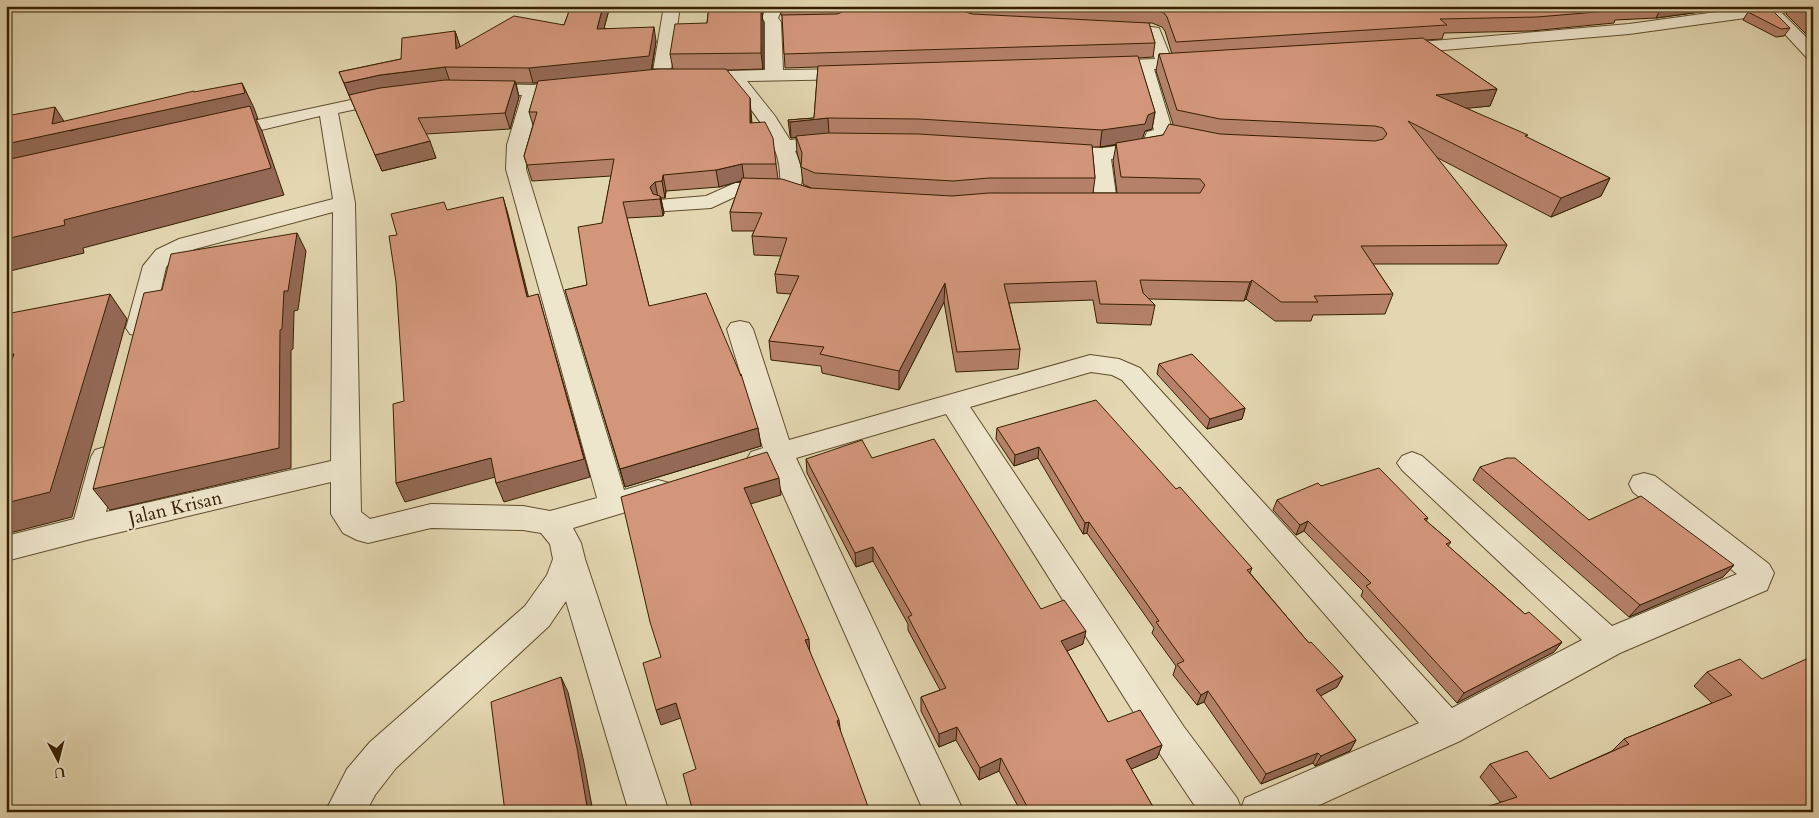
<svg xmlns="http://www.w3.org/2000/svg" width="1819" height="818" viewBox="0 0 1819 818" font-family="Cardo,serif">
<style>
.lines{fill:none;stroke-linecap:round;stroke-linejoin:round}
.street-casing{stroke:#604d2c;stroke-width:2}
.street{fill:#ede5cc;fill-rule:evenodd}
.wall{fill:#b5816a;stroke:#351f00;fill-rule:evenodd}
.shaded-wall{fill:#946956;stroke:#351f00}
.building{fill:#d3967b;stroke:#351f00}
.labels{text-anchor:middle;stroke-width:4;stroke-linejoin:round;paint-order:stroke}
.street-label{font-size:19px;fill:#351f00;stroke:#ede5cc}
</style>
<rect width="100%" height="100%" fill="#e3d7b1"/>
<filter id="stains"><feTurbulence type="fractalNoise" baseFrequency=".004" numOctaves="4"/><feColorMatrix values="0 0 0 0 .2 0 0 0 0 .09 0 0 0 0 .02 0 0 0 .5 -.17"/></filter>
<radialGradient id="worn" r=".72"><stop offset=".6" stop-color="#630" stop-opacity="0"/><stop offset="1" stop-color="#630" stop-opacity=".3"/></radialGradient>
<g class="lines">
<defs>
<path id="street" d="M664,6H680L670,77L667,81L661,82L655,81L652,77Z
M767,6H783L778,18L781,22L783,70L855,69L861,70L864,74L861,78L855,79L747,81L775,116L790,140L833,136L840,138L843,142L840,146L795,151C801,163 806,182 797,194L790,196L781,192L739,195L711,208L666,211L658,210L655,205L658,200L706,196L735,183H780C783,143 752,111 729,82L689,81L686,77L689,73L695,72L765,70V22L762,18Z
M953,6H969V15L996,19L998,22L996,25C982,29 968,25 955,21L953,18Z
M1760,6H1804L1801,9L1782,13L1813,44V59L1807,58L1767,15L1629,34L1397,54L1391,53L1389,49L1391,45L1397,44L1629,24Z
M1113,22L1159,28L1171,58H1200L1203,62L1200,66L1194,67L1154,69L1172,129L1207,137L1210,141L1207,145L1200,147L1165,139L1159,151L1111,159L1117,202L1114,207L1106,208L1098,207L1095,202L1091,160L1049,155L1046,151L1049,147L1056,145L1102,148L1143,142L1147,132L1154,130L1137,70L1102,71L1096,70L1093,66L1096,62L1102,61L1155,59L1146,35L1107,30L1105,27L1107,24Z
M573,81L579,82L582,86L579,90L541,95L527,145L526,169L624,490L658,480L669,483L673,491L669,499L573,528L581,543L585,559L669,812H629L566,601L549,626L396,768L375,795L366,812H325L347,769L370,742L525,606L547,575L553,559L550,544L541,533L523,530L431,528L368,543L357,540L343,533L331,514V482L87,540L6,561V536L74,519L91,457L95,450L105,447L115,450L119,457L106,512L331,461L333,212L195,249L172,260L166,267L152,328L148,334L139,336L130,334L126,328L143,266L156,250L179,239L333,199L320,116L223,139L216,137L213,133L216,129L388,92L394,93L397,97L394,101L338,113L355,203L361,512L370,519L431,504L523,506L550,511L597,498L506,169L507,145L522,95L481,94L475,93L472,89L475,85L481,84L533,85Z
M740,321L749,323L753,329L789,440L1090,355L1119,359L1140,368L1452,708L1582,640L1402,470L1397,463L1402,456L1412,452L1422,456L1612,626L1737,574L1633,492L1629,484L1633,476L1644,473L1655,476L1769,564L1774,573L1767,590L1620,653L1460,741L1304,812H1199L1158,751L946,414L796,458L964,812H924L771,467L761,469L751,466L747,459L751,452L763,448L727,329L731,323ZM1091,372L1112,375L1122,380L1419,723L1245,798L1241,808L1237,798L1184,727L970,407Z"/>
</defs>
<use href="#street" class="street-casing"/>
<use href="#street" class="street"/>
</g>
<path class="wall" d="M571,6H610L604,28L656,41L652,69H673L670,54L707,23L709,6H764V9L762,13L763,23V69L727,70L751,113L752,123L776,164L778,179L811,188L803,184L801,166L797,153L796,137L791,138L790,136L788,120L814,118L818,67L785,68L782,15H781L780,6H953L954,8L971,14L970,6H1744L1656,18L1615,20L1614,23L1531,31L1444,33L1442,39L1425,40L1497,89L1490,106L1466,108L1610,178L1601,196L1551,217L1436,157L1507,245L1498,264H1373L1393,294L1385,314L1313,315L1311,321H1275L1246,299L1244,301L1149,299L1155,305L1151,325L1097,323L1093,300L1009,303L1020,349L1018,369L956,372L944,302L899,390L822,373L821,366L771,360L769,341L791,294L777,293L775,274L781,256L754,255L752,236L754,231H732L730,212L741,181L719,187L666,191L665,198H661L664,213L663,216L627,218L649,306L758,428L761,446L625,487L565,290L587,285L602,223L611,176L532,181L524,156L533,125L529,112L538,83H516L519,97L510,129L426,134L436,158L382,171L339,72L401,59L455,31L460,47L564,25ZM1149,23H1152L1162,27L1165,31L1172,54H1159L1156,71L1173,124L1163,135L1142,139L1145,131L1152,129L1155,112L1138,58L1153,57L1155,43ZM1116,145L1113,161L1117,193H1093L1095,178L1092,147H1100Z
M1791,6H1813V35H1807L1786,14Z
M1748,12L1790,28L1784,36L1776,37L1743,20Z
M1159,364L1245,408L1242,419L1207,429L1157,374Z
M997,428L1176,489L1252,568L1250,573L1309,643L1343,676L1337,687L1320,696L1356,740L1350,751L1315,766L1313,763L1261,784L1204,702L1197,705L1173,675L1176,666L1152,633L1154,628L1087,533L1083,534L1038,458L1014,466L996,439Z
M872,458L1041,609L1083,644L1067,651L1108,722L1162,745L1157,758L1131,769L1156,812H1021L999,771L979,780L956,740L939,747L921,711V697L940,690L908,630V624L873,561L856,567L807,473L806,459Z
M1480,467L1589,520L1734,565L1723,577L1629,617L1473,480Z
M1321,486L1428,518L1426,521L1451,542L1448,546L1525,614L1562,642L1554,652L1457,703L1361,596L1363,591L1304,531L1296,535L1273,510L1277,500Z
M1707,672L1762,679L1813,812L1500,802L1480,777L1490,764L1550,779L1612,751L1624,739L1712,703L1694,686Z"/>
<path class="shaded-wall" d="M603,6H610L600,43L597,29Z
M759,6H764V9L762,13L763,23V69L761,53Z
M1662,6H1744L1656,18Z
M654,27L656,41L651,71L533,83L529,68Z
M455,31L460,46L461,64L456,49Z
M445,67L450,82L350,98L344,83L380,75Z
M515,81L519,97L510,129L505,113Z
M242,83L254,108L258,119H256L262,131L284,195L83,248L84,253L6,272V144L52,124L55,107L70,131Z
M1497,89L1490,106L1429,112L1436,95Z
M750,98L751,113L752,139L750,123Z
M1155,112L1152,129L1145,131L1142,140L1100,147L1102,130Z
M828,118L829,134L791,138L790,122Z
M430,141L436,158L382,171L375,155Z
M742,164L744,180L719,187L716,170Z
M663,175L666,191L665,198L662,181Z
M1610,178L1601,196L1551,217L1561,198Z
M655,182L658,198L653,200L650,187Z
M660,196L664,213L663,216L660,199Z
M503,197L508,214L533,315L527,297Z
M297,233L306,251L298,310L294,311L293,349L291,350V468L110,510L93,489L280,330L284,291Z
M1252,280L1246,299L1244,301L1250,282Z
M945,283L944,302L899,390V371Z
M110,294L127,319L72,517L6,534V503Z
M538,294L590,477L504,502L496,483Z
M14,354L6,385V356Z
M1245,408L1242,419L1207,429L1210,419Z
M758,428L761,446L625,487L620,469Z
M1039,447L1038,458L1014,466L1015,455Z
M491,458L499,476L405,502L396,483Z
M779,478L781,495L747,505L744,488Z
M1308,521L1304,531L1296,535L1300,525Z
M1089,522L1087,533L1083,534L1085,523Z
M873,547V561L856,567L855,553Z
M1734,565L1723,577L1629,617L1640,605Z
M1086,631L1083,644L1058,655L1061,641Z
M809,639L810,655L805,640Z
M1562,642L1554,652L1457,703L1464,693Z
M1343,676L1337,687L1311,701L1316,690Z
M561,677L568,692L584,763L593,812H588Z
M1208,691L1204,702L1197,705L1201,695Z
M676,703L681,718L661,725L656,710Z
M839,720L841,735L837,721Z
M957,727L956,740L939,747V734Z
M1356,740L1350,751L1315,766L1321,756Z
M1162,745L1157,758L1122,773L1126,760Z
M1318,753L1313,763L1261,784L1266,774Z
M1001,758L999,771L979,780L980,768Z"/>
<path class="building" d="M571,6H603L597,29L654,27L649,56L529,68L445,67L380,75L344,83L339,72L401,59L402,38L455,31L456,49L514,16L564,25Z
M709,6H761V53L670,54L675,24L707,23Z
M847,6H953L954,8L972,14L1149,23L1155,43L784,54L782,15L837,14L845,11Z
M1089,6H1625L1615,7L1620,10L1537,17L1440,19L1447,25L1176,42L1167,17L1164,13L1154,10Z
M1800,6H1813V19Z
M1771,9L1790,28L1781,29L1748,12Z
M1423,38L1497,89L1436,95L1528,135L1525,136L1610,178L1561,198L1408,121L1507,245L1361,246L1393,294L1314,296L1318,302H1281L1252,280L1250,282L1140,280L1143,293L1155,305L1100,304L1096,281L1004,284L1020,349L957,352L945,283L899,371L820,354L824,347L769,341L799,276L775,274L787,238L752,236L762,213L730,212L742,178L782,179L810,188L952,196L989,193H1200L1205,185L1200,179L1121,177L1116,143L1163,135L1169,124L1220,134L1375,141L1383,139L1387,134L1383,128L1375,126L1220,119L1177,110L1159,54Z
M1138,56L1155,112L1148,115L1145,124L1102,130L919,119L828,118L790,122L788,120L814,118L818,66Z
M658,69H726L750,98V123L765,122L773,138L776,164H742L716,170L663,175L662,181L655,182L650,187L653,194L660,196V199L623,202L649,306L706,293L741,376V374L758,428L620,469L565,290L587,285L578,227L602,223L614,159L527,165L524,156L537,112H529L538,81Z
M445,80L515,81L505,113L418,118L430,141L375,155L349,95L380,88Z
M242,83L245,93L6,144V116L55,107L52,124L194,91V92Z
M250,106L271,168L64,220L65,225L6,239V160Z
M828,133L919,134L1092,145L1095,178H989L953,181L815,173L801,167L802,153L796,136Z
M503,197L527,297L538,294L584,459L496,483L491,458L396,483L393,404L404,401L396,282L389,236L397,235L391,214L444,202L447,210Z
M297,233L288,291H284L282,329L280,330L279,448L93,489L144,293L162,290L171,254Z
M110,294L50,492L6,503V376L14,354L6,356V314Z
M1192,354L1245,408L1210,419L1159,364Z
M1096,400L1176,489L1180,487L1252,568L1247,570L1309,643L1311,642L1343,676L1316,690L1356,740L1321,756L1318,753L1266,774L1208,691L1201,695L1177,664L1184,661L1156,622L1159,621L1089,522L1085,523L1039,447L1015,455L997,428Z
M934,439L1041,609L1064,600L1086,631L1061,641L1108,722L1140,710L1162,745L1126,760L1156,812H1026L1029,810L1001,758L980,768L957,727L939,734L921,697L946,688L908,617L912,615L873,547L855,553L806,459L862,440L872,458Z
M767,452L779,478L744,488L809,639L805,640L839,720L837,721L870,812H693L683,774L696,769L676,703L656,710L643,663L661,657L650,622L621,497Z
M1507,458H1515L1589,520L1641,496L1734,565L1640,605L1480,467Z
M1379,468L1428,518L1424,519L1451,542L1446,544L1525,614L1529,612L1562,642L1464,693L1366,586L1371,583L1308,521L1300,525L1277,500L1318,483L1321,486Z
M1813,656V812H1471L1517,797L1490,764L1527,751L1550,779L1629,744L1624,739L1732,695L1707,672L1740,659L1762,679Z
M561,677L577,748L588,812H505L491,702Z"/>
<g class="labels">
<g class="street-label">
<text transform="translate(175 507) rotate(-13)" y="7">Jalan Krisan</text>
</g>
</g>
<rect width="1819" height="818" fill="none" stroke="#e3d7b1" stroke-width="25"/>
<rect x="8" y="8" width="1804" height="803" fill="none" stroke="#351f00" stroke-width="2.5"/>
<rect x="12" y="12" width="1794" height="793" fill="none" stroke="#351f00"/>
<g transform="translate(58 760) rotate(173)" stroke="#ede5cc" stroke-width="4" paint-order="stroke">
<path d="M0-4L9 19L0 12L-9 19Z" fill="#351f00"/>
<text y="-8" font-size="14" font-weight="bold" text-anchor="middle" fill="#351f00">U</text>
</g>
<rect width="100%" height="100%" filter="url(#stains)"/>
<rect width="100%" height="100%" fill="url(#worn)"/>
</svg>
